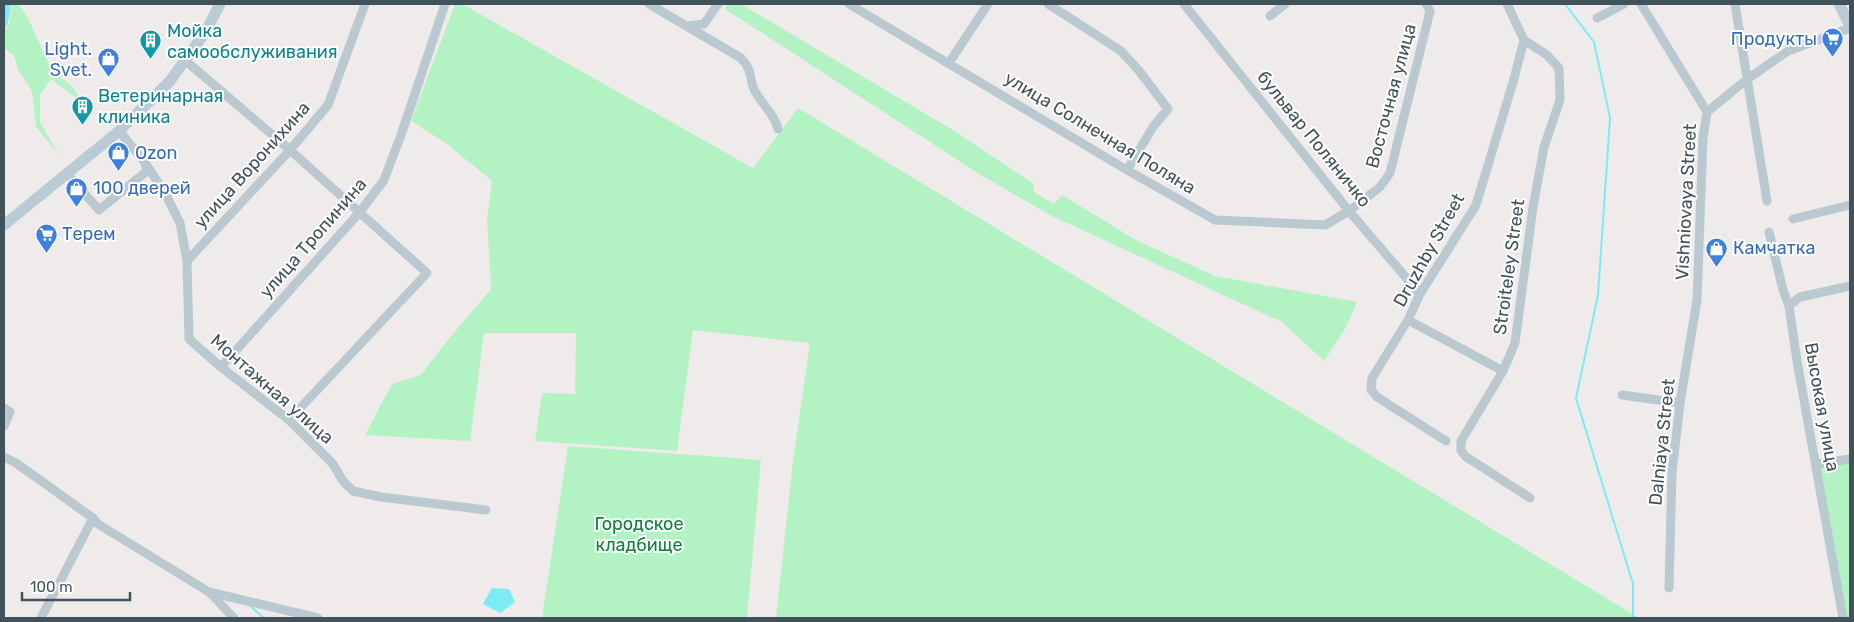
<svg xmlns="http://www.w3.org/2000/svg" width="1854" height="622" viewBox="0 0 1854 622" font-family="Rubik,sans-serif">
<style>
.green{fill:#b3f2c2}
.water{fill:#7becf4}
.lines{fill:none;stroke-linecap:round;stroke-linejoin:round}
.stream{stroke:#7becf4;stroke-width:2}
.street{stroke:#bac9d0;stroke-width:9}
.secondary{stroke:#b9cbd4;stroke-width:11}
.labels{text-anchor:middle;stroke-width:4;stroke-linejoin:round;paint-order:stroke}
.culture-label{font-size:18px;fill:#0d838f;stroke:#fff;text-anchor:start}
.shop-label{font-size:18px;fill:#366cbe;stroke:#fff;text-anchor:start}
.street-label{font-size:18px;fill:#42525a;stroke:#fff}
.park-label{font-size:18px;fill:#0d8136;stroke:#fff}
</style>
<rect width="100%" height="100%" fill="#efebeb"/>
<path class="green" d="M14,4H18L27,16L52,71L73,87L81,101L51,79L40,95V122L59,155L36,127L32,91L18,70L14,55L4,48V29L8,28L12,5Z
M455,4H462L753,168L798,108L1639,618H776L793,461L810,343L693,330L677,451L535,441L542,393L575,394L576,333H484L470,441L365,435L392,384L421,375L443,346L491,289L487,218L492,181L446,143L411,121Z
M728,4H741L956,132L1034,184V192L1054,204L1062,195L1136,240L1215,276L1357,302L1346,327L1324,361L1282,322L1052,216L979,174L725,9Z
M568,446L761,460L747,618H542Z
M1850,460V618H1846L1819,466Z"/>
<path class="water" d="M4,4H8L11,6L7,27H4Z
M492,588L509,589L515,602L500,613L483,604Z"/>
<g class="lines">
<path class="stream" d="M1565,4L1594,42L1610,118L1598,295L1576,398L1633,584V618
M249,605L264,618"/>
<path class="street" d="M649,4L741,58C752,70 749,74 753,87C759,102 774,112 778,129
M849,4L1127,170L1215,220L1325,225L1349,211L1380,187L1390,173L1430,11L1426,4
M1048,4L1121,51L1140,72L1168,109L1153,127L1127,170
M1184,4L1349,211L1420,294
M1641,4L1707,112L1703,138L1697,300L1680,403L1672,473L1669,588
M1735,4L1767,201
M1270,16L1285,4
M1597,18L1624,4
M688,26L704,24L718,4
M1524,40L1547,55L1559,68L1560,100L1544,147L1533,207L1515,343L1503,371L1461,441V450L1465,456L1530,498
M186,61L290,150L427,273L289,420
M949,63L988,4
M1707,112L1746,80L1788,51L1850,28
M119,131L144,161L166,195L180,223L187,261L189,339L221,367L289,420L333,464L343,481L353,491L381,497L486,510
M66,173L99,210L147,171L145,164
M1793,219L1850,205
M1769,232L1783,290L1789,306L1797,361L1843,618
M187,261L290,150L328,105L365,4
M1789,306L1800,297L1850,286
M1408,320L1503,371
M221,367L359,213L384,180L401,135L445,4
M1622,395L1680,403
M4,408L10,412L4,426
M1446,441L1377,397L1371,390L1372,378L1408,320L1420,294L1476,205L1514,79L1524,40L1507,4
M4,457L16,463L93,518L98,524L209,592L234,618
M1816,464L1850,459
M209,592L318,618
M41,618L93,518"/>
<path class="secondary" d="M1839,4L1850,26
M4,225L119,131L170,81L206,31L220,4"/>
</g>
<defs>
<symbol id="supermarket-pin" viewBox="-11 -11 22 30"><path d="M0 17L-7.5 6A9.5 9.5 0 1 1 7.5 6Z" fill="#3f7fe0" stroke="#fff"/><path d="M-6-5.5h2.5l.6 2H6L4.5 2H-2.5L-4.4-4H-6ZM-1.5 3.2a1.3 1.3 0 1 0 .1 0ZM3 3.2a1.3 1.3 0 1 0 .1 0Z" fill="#fff"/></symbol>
<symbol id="building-pin" viewBox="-11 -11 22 30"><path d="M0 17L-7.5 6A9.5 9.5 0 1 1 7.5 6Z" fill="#0f9aa8" stroke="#fff"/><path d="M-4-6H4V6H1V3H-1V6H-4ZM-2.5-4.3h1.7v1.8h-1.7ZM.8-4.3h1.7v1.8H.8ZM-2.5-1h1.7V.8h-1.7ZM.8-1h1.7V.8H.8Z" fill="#fff"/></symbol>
<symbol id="shop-pin" viewBox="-11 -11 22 30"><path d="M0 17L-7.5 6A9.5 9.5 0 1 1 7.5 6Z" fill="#3f7fe0" stroke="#fff"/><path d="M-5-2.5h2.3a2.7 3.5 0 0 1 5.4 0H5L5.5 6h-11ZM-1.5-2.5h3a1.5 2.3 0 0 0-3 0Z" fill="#fff"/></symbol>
</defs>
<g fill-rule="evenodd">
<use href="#supermarket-pin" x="1820" y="26" width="25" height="34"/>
<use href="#building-pin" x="138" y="28" width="25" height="34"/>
<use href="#shop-pin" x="96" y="46" width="25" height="34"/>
<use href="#building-pin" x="70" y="94" width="25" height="34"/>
<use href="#shop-pin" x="106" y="140" width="25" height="34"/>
<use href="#shop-pin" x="64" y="176" width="25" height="34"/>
<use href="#supermarket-pin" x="34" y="222" width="25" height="34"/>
<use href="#shop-pin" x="1704" y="236" width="25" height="34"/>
</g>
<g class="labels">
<g class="culture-label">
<text x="167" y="37">Мойка<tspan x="167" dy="21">самообслуживания</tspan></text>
<text x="98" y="102">Ветеринарная<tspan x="98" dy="21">клиника</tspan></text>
</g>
<g class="shop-label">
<text x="1817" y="45" text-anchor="end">Продукты</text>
<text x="92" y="55" text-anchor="end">Light.<tspan x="92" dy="21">Svet.</tspan></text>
<text x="135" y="159">Ozon</text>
<text x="93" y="194">100 дверей</text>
<text x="62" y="240">Терем</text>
<text x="1733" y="254">Камчатка</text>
</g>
<g class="street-label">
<text transform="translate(1391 96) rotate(-75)" y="6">Восточная улица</text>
<text transform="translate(1100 133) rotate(31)" y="6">улица Солнечная Поляна</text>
<text transform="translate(1314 139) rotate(51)" y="6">бульвар Поляничко</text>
<text transform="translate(252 165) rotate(-48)" y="6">улица Воронихина</text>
<text transform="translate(1686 202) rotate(-87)" y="6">Vishniovaya Street</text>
<text transform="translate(313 238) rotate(-49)" y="6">улица Тропинина</text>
<text transform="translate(1429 250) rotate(-61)" y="6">Druzhby Street</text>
<text transform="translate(1509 267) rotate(-82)" y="6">Stroiteley Street</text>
<text transform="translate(272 389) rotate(41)" y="6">Монтажная улица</text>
<text transform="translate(1822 407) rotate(80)" y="6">Высокая улица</text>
<text transform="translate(1662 442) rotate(-84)" y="6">Dalniaya Street</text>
</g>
<g class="park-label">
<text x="639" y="530">Городское<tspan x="639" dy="21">кладбище</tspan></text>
</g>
</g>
<rect width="1854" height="622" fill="none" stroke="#42525a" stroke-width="10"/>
<path d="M22 592v8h108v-8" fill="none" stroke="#42525a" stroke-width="2.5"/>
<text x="30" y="592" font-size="15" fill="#42525a" stroke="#ffffff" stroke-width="4" paint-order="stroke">100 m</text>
</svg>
